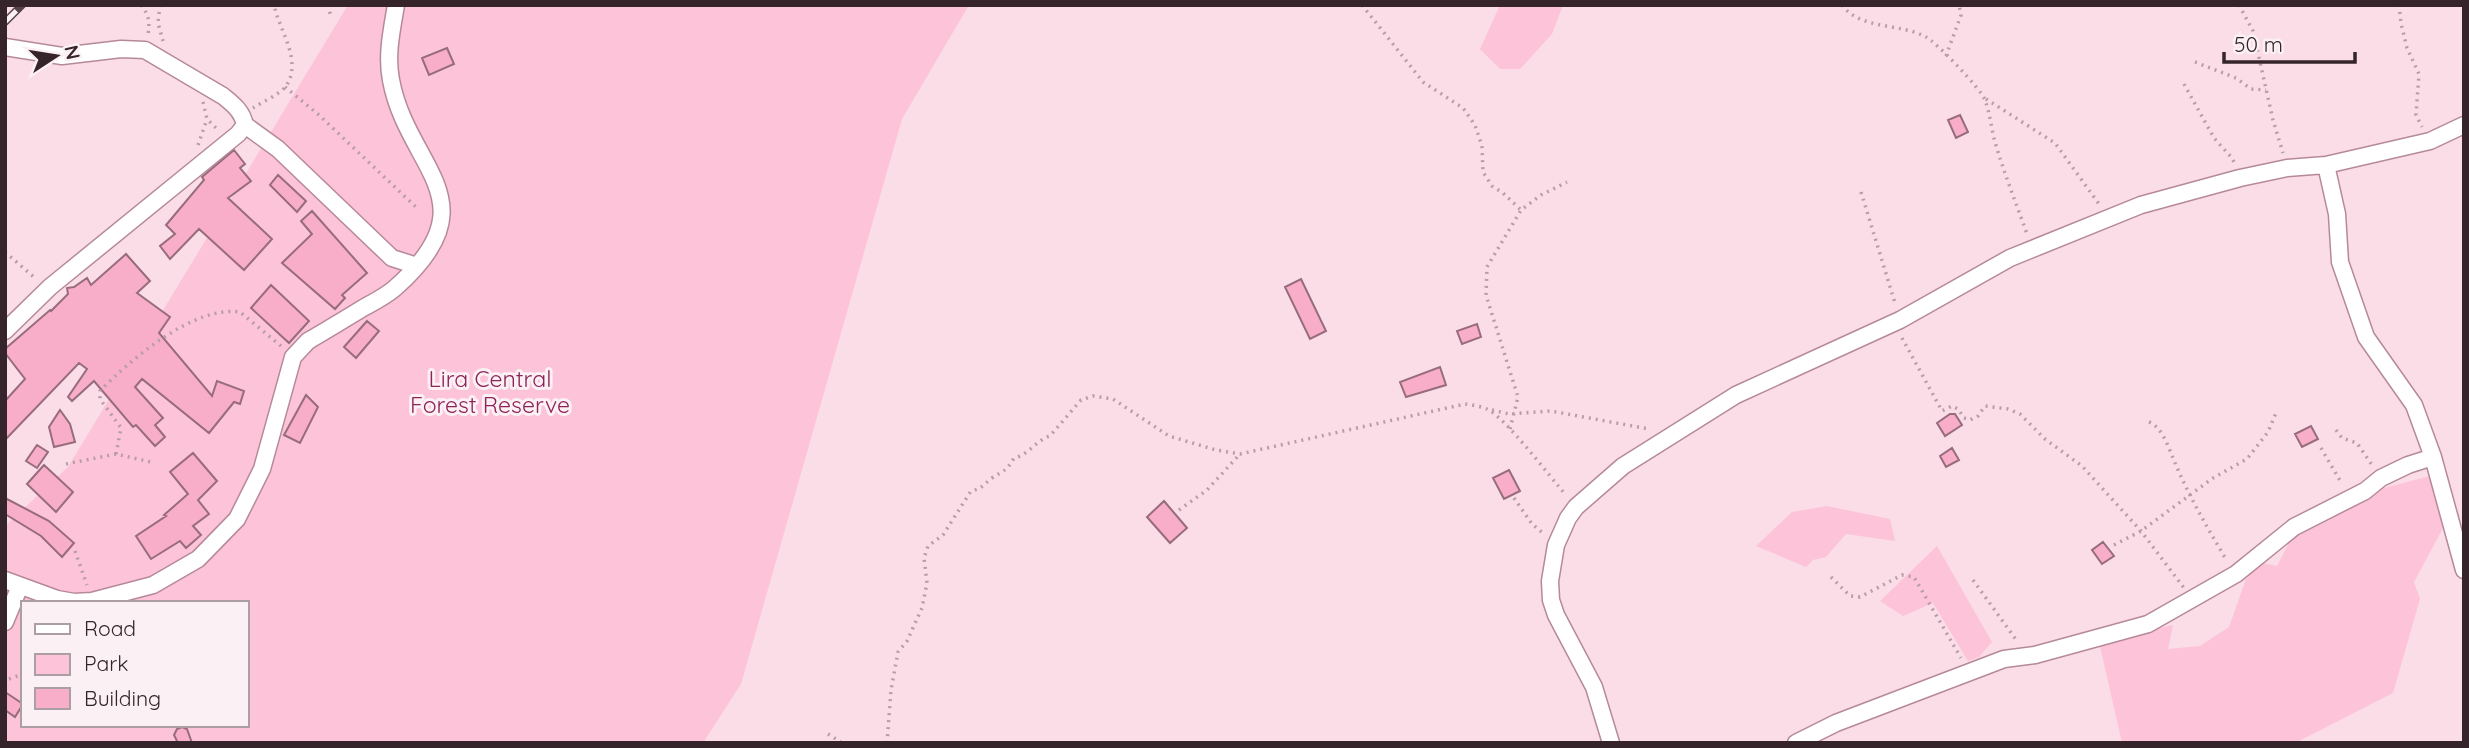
<svg xmlns="http://www.w3.org/2000/svg" width="2469" height="748" viewBox="0 0 2469 748" font-family="Quicksand,sans-serif">
<style>
.green{fill:#fdc3d8;fill-rule:evenodd}
.building{fill:#f8adc9;stroke:#976c7c;stroke-width:2}
.lines{fill:none;stroke-linecap:round;stroke-linejoin:round}
.street-casing{stroke:#b68999;stroke-width:19}
.path{stroke:#b79da6;stroke-width:3.5;stroke-dasharray:2 5;stroke-linecap:butt}
.street{stroke:#fff;stroke-width:16}
.rail-casing{stroke:#564249;stroke-width:8}
.rail{stroke:#fbf0f4;stroke-width:5;stroke-dasharray:16;stroke-linecap:butt}
.labels{text-anchor:middle;stroke-width:6;stroke-linejoin:round;paint-order:stroke}
.park-label{font-size:23px;fill:#8e2358;stroke:#fbf0f4}
</style>
<rect width="100%" height="100%" fill="#fbdde7"/>
<path class="green" d="M348,5H969L902,119L741,684L703,743H5V526L68,467ZM23,603H247V725H23Z
M1500,5H1563L1552,34L1520,69H1500L1480,49Z
M2430,476L2443,528L2414,582L2420,599L2393,693L2295,743H2122L2099,642L2173,625L2168,649L2200,646L2229,627L2246,579L2262,563L2277,566L2294,533L2369,492Z
M1827,506L1890,519L1895,541L1846,534L1826,557L1813,560L1806,567L1756,546L1792,512Z
M1937,546L1992,642L1979,657L1968,661L1933,603L1903,616L1880,601Z"/>
<path class="building" d="M447,48L454,64L429,75L422,58Z
M1960,115L1968,132L1956,138L1948,120Z
M234,150L245,164L240,168L251,181L228,198L272,239L244,270L199,229L170,259L160,246L175,234L166,225L204,180L202,177Z
M278,175L306,201L297,212L270,185Z
M312,211L367,273L342,295L345,298L335,309L282,263L312,234L301,221Z
M126,254L150,281L137,293L170,317L159,333L212,396L217,381L244,391L240,404L234,402L209,433L142,379L135,387L163,418L155,425L165,437L155,446L136,425L133,427L94,381L72,401L68,397L87,369L79,363L5,440V401L25,379L5,353V349L50,310L51,311L68,294L67,288L74,287L87,278L91,285Z
M1301,279L1326,331L1310,339L1285,287Z
M271,285L309,321L289,343L251,308Z
M367,321L379,331L356,358L344,347Z
M1477,324L1481,337L1462,344L1457,331Z
M1440,367L1446,385L1406,397L1400,382Z
M306,395L318,407L300,443L284,435Z
M60,410L70,424L75,442L54,447L49,427Z
M1950,414H1955L1962,425L1945,436L1937,423Z
M2311,426L2318,439L2302,447L2295,434Z
M37,445L48,452L37,468L26,461Z
M1952,448L1959,460L1946,467L1940,456Z
M193,453L217,481L198,500L209,514L193,526L201,535L186,548L180,541L151,559L136,536L166,516L164,515L188,494L170,472Z
M44,465L73,492L56,512L27,484Z
M1509,470L1520,491L1504,499L1493,478Z
M5,498L49,521L74,543L62,557L41,536L5,514Z
M1164,501L1187,528L1170,543L1147,517Z
M2103,542L2114,556L2102,564L2092,550Z
M5,692L23,704L15,717L5,710Z
M182,727L187,729L192,743H178L174,735L177,729Z"/>
<g class="lines">
<defs>
<path id="street" d="M5,47L62,56L121,49L145,50L223,96C234,105 242,111 245,125L238,134L50,287L5,331
M245,125L278,149L392,258L417,266
M2326,165L2337,214L2340,262L2366,337L2414,405L2433,457L2464,570
M5,580L57,599L74,602L92,601L153,585L198,559L237,519L262,469L293,357L308,341C327,330 345,319 363,308C374,302 386,296 395,288C494,201 407,168 391,80C386,55 392,29 396,5
M5,622L20,586
M1611,743L1594,687L1556,615L1551,600L1550,581L1556,545L1568,518L1576,507L1623,466L1736,395L1900,320L2010,258L2141,205L2240,178L2287,168L2326,165L2430,141L2464,125
M1796,743L1836,723L2004,659L2035,655L2148,624L2236,574L2294,527L2365,491L2381,478L2408,465L2433,457"/>
</defs>
<use href="#street" class="street-casing"/>
<path class="path" d="M141,5C149,15 150,22 148,34
M160,5L158,23L163,41
M328,5L331,17
M1362,5L1423,82L1463,108L1475,125L1482,146L1483,172L1492,186L1503,193L1521,210
M1842,5C1860,30 1901,23 1926,37C1936,42 1981,89 1985,100C1990,113 1991,128 1995,142C2004,173 2016,203 2027,234
M2239,5L2253,31L2273,120L2283,153
M2399,5L2401,23L2407,48L2419,74L2416,115L2422,127
M5,8L8,5
M1946,56L1961,15L1959,5
M2195,62L2236,78L2251,89L2266,90
M2184,84L2214,138L2232,158L2235,164
M285,87L319,115L418,209
M1986,99L2055,143L2099,204
M203,102L207,119L219,131
M253,108C262,102 279,95 286,86C303,61 279,30 274,5
M198,145L207,119
M1861,192L1895,303
M5,252L35,278
M1902,338L1942,411L1952,406L1958,409L1964,418L1970,420L1978,416L1985,406L2008,409L2020,414L2045,439L2082,466L2141,531L2184,588
M1492,410L1509,414L1551,411L1649,429
M2149,422C2162,427 2168,446 2173,458C2188,495 2207,527 2227,561
M1510,429L1518,397L1486,295L1487,267L1521,210L1541,195L1567,182
M2336,430L2342,438L2357,443L2372,465
M2321,448L2342,484
M116,454L121,428L100,399V391C130,360 194,305 240,312L281,346
M66,464L116,454L155,463
M1514,498L1532,524L1544,534
M1179,510L1207,490L1240,454
M2114,545L2141,531L2213,478L2247,459L2268,432L2276,413
M75,551L87,585
M1831,577L1850,596L1860,597L1902,575L1914,577L1961,658
M1973,580L2017,641
M9,679L23,674
M828,734L842,743
M887,743L891,690L898,652L907,641L922,608L927,583L924,558L928,546L943,535L971,491C982,489 984,484 992,478C1004,470 1006,472 1014,458C1029,455 1036,440 1050,436L1081,400L1093,396L1113,399L1169,436L1216,450L1240,454L1465,404C1472,405 1480,406 1487,409C1505,417 1550,477 1566,495"/>
<use href="#street" class="street"/>
<defs>
<path id="rail" d="M5,22L22,5"/>
</defs>
<use href="#rail" class="rail-casing"/>
<use href="#rail" class="rail"/>
</g>
<g class="labels">
<g class="park-label">
<text x="490" y="387">Lira Central<tspan x="490" dy="26">Forest Reserve</tspan></text>
</g>
</g>
<rect width="2469" height="748" fill="none" stroke="#36242b" stroke-width="14"/>
<rect x="21" y="601" width="228" height="126" fill="#fbf0f4" stroke="#ac9ea4" stroke-width="2"/>
<rect x="35" y="624" width="35" height="10" fill="#ffffff" stroke="#ac9ea4" stroke-width="2"/>
<text x="84" y="636" font-size="21" fill="#36242b">Road</text>
<rect x="35" y="654" width="35" height="21" fill="#fdc3d8" stroke="#ac9ea4" stroke-width="2"/>
<text x="84" y="671" font-size="21" fill="#36242b">Park</text>
<rect x="35" y="688" width="35" height="21" fill="#f8adc9" stroke="#ac9ea4" stroke-width="2"/>
<text x="84" y="706" font-size="21" fill="#36242b">Building</text>
<g transform="translate(56 56) rotate(78)" stroke="#fbf0f4" stroke-width="5" paint-order="stroke">
<path d="M0-5L12 26L0 18L-12 26Z" fill="#36242b"/>
<text y="-10" font-size="19" font-weight="bold" text-anchor="middle" fill="#36242b">N</text>
</g>
<path d="M2224 52v10h131v-10" fill="none" stroke="#36242b" stroke-width="3.5"/>
<text x="2234" y="52" font-size="21" fill="#36242b" stroke="#fbf0f4" stroke-width="5" paint-order="stroke">50 m</text>
</svg>
